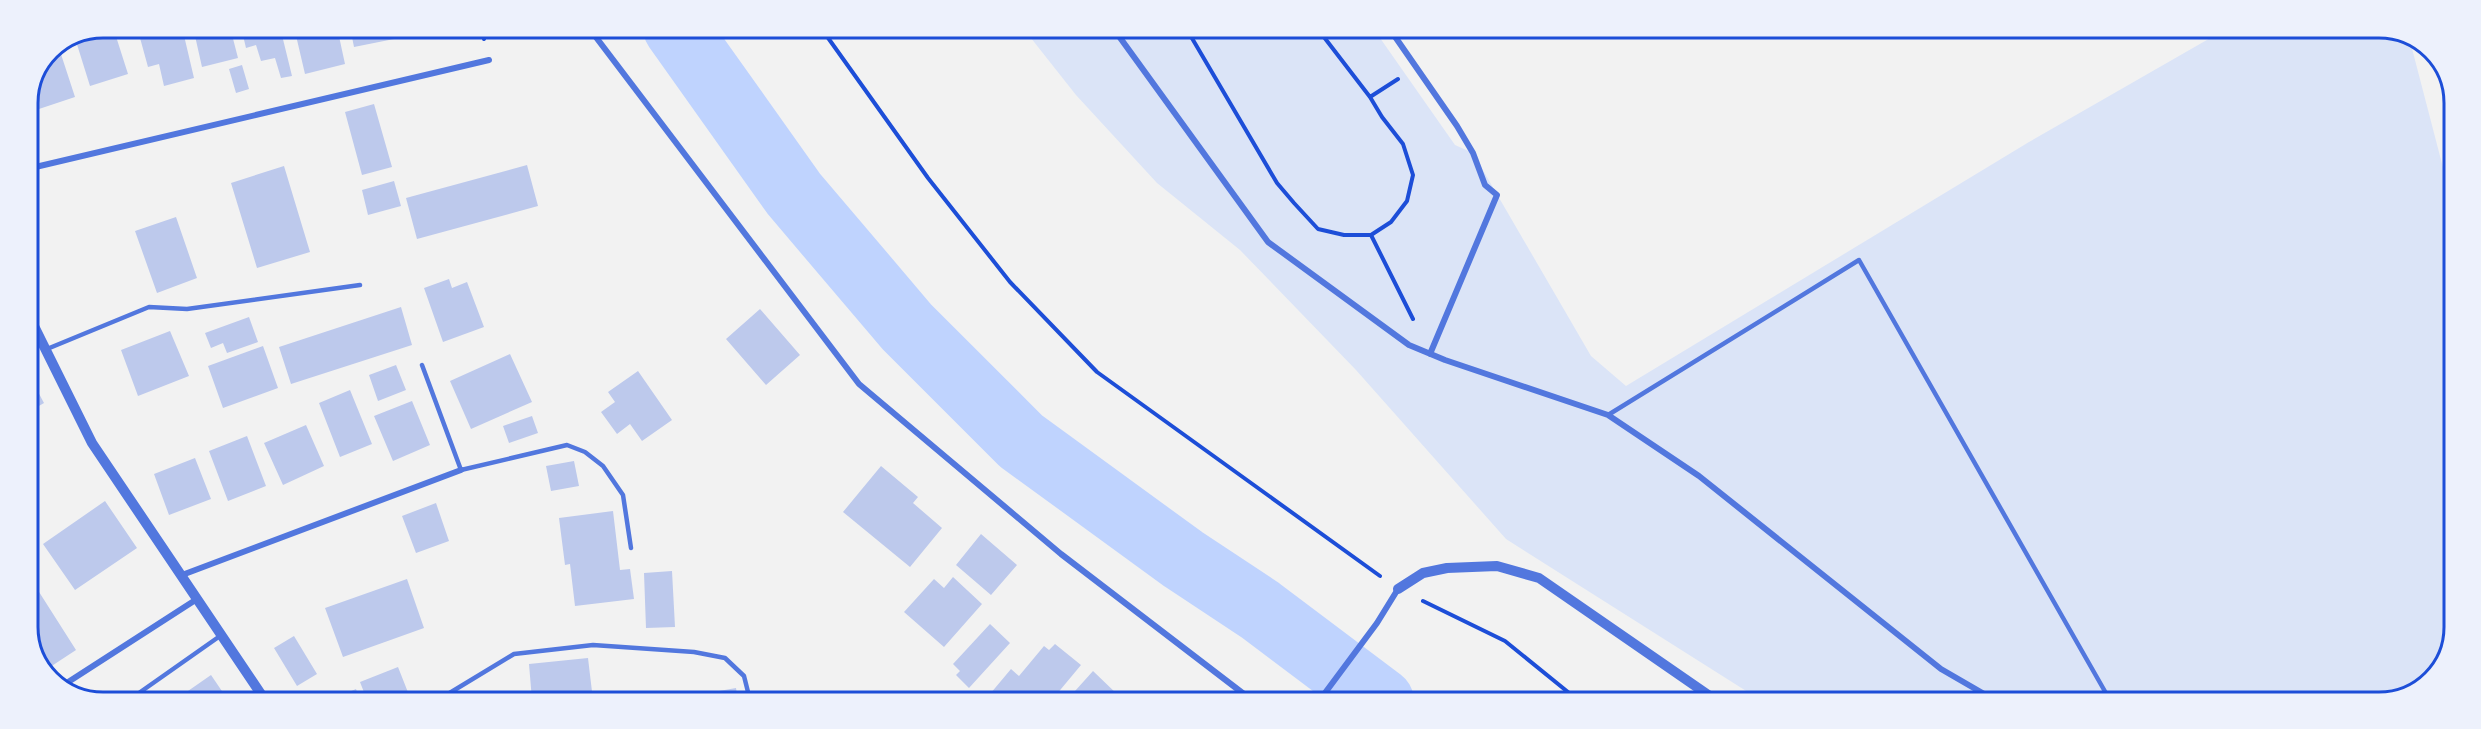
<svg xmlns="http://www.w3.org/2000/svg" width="2481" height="729" viewBox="0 0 2481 729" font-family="Jost,sans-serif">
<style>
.green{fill:#dbe4f7}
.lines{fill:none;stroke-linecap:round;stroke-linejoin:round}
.river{stroke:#bfd3fe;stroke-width:66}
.building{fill:#bdc9ec}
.path{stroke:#1d4ed8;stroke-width:4}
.service{stroke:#5277de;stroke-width:4.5}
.minor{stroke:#5277de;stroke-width:6}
.tertiary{stroke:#5277de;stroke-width:10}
.rim{fill:none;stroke:#1d4ed8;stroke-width:3}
</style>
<rect width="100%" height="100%" fill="#f2f2f2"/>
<path class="green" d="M1023,28H1373L1455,145L1473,153L1591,356L1626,386L2029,142L2226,29L2397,30L2409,37L2453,206L2451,645L2425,686L2378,702L1762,701L1506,539L1356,370L1240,250L1157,183L1076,95Z"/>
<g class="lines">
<path class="river" d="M676,28L794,194L907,327L1021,441L1183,559L1260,610L1381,701"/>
</g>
<path class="building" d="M103,27H113L128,74L90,86L75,38Z
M137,27H182L194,78L164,86L159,64L148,67Z
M193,27H230L238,58L202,67Z
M241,27H280L292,76L281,78L275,58L261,61L256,45L246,48Z
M294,27H337L345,64L305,74Z
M350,27H407L409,36L354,47Z
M58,45L75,97L27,113V103L49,49Z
M242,65L249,89L236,93L229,69Z
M374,104L392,167L362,175L345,112Z
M527,165L538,206L417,239L406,198Z
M284,166L310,252L257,268L231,183Z
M394,181L401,206L368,215L362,190Z
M176,217L197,278L157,293L135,231Z
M449,279L452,288L467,282L484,327L443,342L424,288Z
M401,307L412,345L291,384L279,347Z
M760,309L800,355L766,385L726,339Z
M249,317L258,342L227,353L223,343L211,348L205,333Z
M170,331L189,376L138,396L121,350Z
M263,346L278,388L223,408L208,366Z
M510,354L532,402L471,429L450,381Z
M396,365L406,390L378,401L369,375Z
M638,371L672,420L642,441L630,424L617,434L601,412L615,402L608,392Z
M30,377L44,403L27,413V379Z
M350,390L372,444L340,457L319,403Z
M412,401L430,445L393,461L374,416Z
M532,416L538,433L509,443L503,426Z
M306,425L324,466L283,485L264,443Z
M247,436L266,486L228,501L209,451Z
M195,458L211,499L169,515L154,474Z
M574,461L579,486L551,491L546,466Z
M881,466L918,497L913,503L942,528L910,567L843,512Z
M105,501L137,548L75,590L43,544Z
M436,503L449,541L416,553L402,516Z
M613,511L620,570L630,569L634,599L575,606L570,564L565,565L559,518Z
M981,534L1017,565L991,595L956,565Z
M672,571L675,627L646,628L644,573Z
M27,573L76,650L44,671L27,631Z
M953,577L982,604L944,647L904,612L934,579L944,588Z
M407,579L424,628L343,657L325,608Z
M990,624L1010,643L969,688L956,675L960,671L953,664Z
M294,636L317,674L297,686L274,648Z
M1055,644L1081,665L1051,701L985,700L1011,669L1019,676L1044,646L1049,650Z
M588,658L593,700H532L529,664Z
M398,667L411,700H367L360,682Z
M1093,671L1119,696L1115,701H1066Z
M211,675L228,700H175Z
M736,688L738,700H692L691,696Z
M356,689L360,700H330Z"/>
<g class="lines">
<path class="path" d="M481,27L484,39
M821,28L928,178L1010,282L1097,372L1380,576
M1186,28L1277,183L1294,203L1318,229L1344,235H1371L1413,319
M1317,28L1370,97
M1371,235L1391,222L1407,201L1413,175L1403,144L1382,117L1370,97L1398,79
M1423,601L1505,641L1579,701"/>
<path class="service" d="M47,349L149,307L187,309L360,285
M422,365L461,470L567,445L585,452L603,466L623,495L631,548
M1608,415L1859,260L2111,702
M129,700L220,636
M438,700L514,654L593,645L694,652L725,658L744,676L750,700"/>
<path class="minor" d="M589,28L859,384L1061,554L1253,701
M1113,28L1268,242L1409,345L1445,360L1608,415L1699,476L1941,669L1998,702
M1389,28L1457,126L1473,153L1485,185L1497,195L1430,354
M2442,70L2454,115
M27,169L489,60
M182,575L461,470
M62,686L197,599
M1319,701L1377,623L1398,589"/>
<path class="tertiary" d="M27,312L92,443L265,700
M1398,589L1423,573L1447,568L1497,566L1539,578L1717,701"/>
</g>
<path d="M0 0H2481V729H0ZM103 38H2379A65 65 0 0 1 2444 103V627A65 65 0 0 1 2379 692H103A65 65 0 0 1 38 627V103A65 65 0 0 1 103 38Z" fill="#edf1fc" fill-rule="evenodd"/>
<path class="rim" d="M103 38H2379A65 65 0 0 1 2444 103V627A65 65 0 0 1 2379 692H103A65 65 0 0 1 38 627V103A65 65 0 0 1 103 38Z"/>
</svg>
